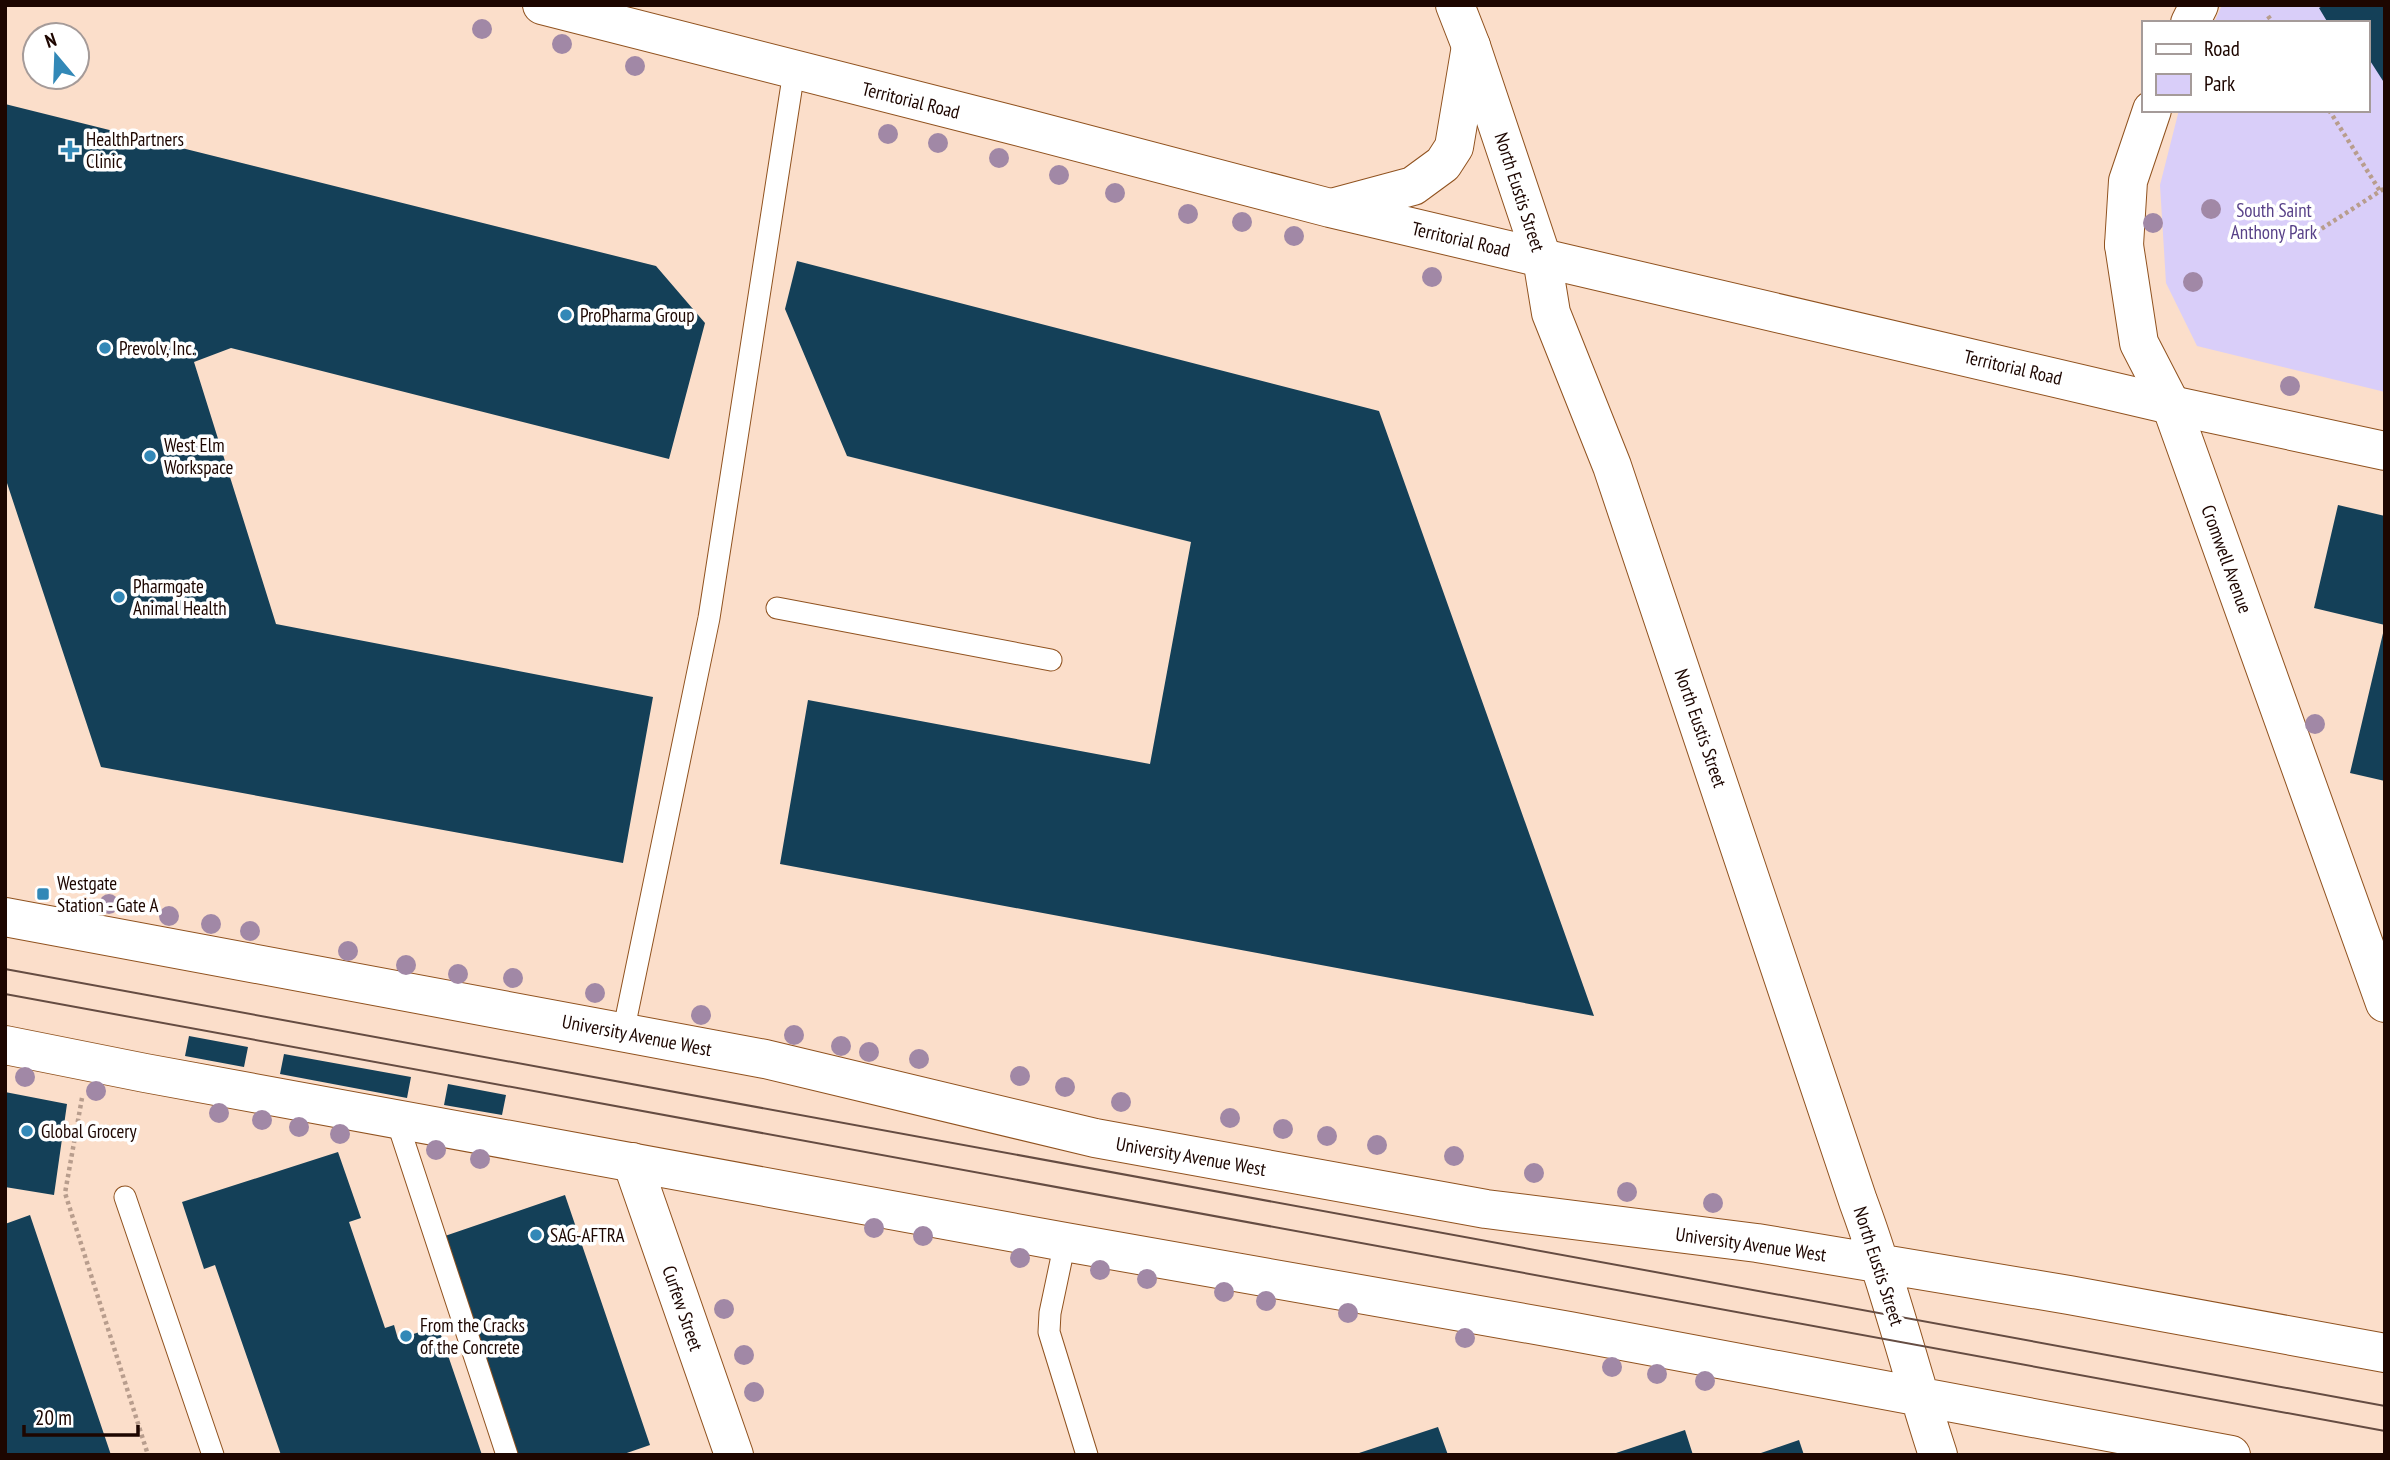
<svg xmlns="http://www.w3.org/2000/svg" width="2390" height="1460" viewBox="0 0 2390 1460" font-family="'PT Sans Narrow',sans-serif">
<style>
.green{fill:#d9cef9}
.building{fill:#144058}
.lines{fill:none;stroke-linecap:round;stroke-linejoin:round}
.service-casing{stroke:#90521f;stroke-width:23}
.minor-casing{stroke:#90521f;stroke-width:40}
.tertiary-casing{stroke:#90521f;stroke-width:40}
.secondary-casing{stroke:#90521f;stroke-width:40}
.path{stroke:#b89d8d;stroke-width:4.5;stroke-dasharray:3.5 3.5;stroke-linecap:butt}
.service{stroke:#fff;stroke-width:21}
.minor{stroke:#fff;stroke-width:38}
.tertiary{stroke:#fff;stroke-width:38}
.secondary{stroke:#fff;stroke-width:38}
.tram{stroke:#654c42;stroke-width:2}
.tree{fill:#a188a6}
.poi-dot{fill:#3288b7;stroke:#fff;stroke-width:2.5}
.labels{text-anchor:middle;stroke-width:7;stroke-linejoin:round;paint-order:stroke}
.street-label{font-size:19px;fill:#1d0600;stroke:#fff}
.poi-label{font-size:19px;fill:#1d0600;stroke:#fff;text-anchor:start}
.park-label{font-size:19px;fill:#584188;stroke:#fff}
</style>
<rect width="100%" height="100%" fill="#fbdeca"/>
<path class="green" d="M2222,5H2385V392L2197,346L2166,283L2160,185L2179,110H2367V23H2214Z"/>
<path class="building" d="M2324,5H2385V84L2367,56V23H2328L2319,8Z
M5,104L656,266L705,323L669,459L231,348L194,362L276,624L653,697L623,863L101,767L5,477Z
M797,261L1379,411L1594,1016L780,864L808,700L1150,764L1191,542L847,456L785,309Z
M2338,505L2385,516V625L2314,608Z
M2384,629H2385V781L2350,773Z
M189,1036L248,1047L244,1067L185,1056Z
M284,1054L411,1077L407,1098L280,1074Z
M448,1084L506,1095L502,1115L444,1105Z
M5,1092L67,1104L54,1195L5,1187Z
M338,1152L361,1218L349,1222L385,1328L394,1325L398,1339L438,1326L482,1455H281L215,1265L204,1269L182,1202Z
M565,1195L650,1445L621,1455H512L439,1238Z
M30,1215L111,1455H5V1224Z
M1438,1427L1448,1455H1356V1454Z
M1685,1430L1693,1455H1613V1454Z
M1799,1440L1804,1455H1758V1454Z"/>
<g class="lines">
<defs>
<path id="service" d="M777,608L1051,660
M623,1033L709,618L794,71
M396,1118L507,1455
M125,1197L213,1455
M1065,1242L1050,1313L1049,1332L1087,1455"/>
<path id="minor" d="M542,5L1013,125L1330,208L1542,258
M2190,23L2199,5
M1335,207L1413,186L1443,164L1454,147L1471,46
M2124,245L2128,181L2152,110
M632,1162L734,1455"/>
<path id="tertiary" d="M1542,258L2171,405L2385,451"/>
<path id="secondary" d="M1455,5L1471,46L1542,258L1551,313L1612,466L1858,1201C1889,1284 1910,1370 1938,1455
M2124,245L2139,343L2171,405L2385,1003
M5,917L765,1059L1095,1138L1486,1209L1757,1243L2069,1295L2385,1353
M5,1045L145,1073L1065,1242L1569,1331L2231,1455"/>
</defs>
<use href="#service" class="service-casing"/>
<use href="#minor" class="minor-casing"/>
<use href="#tertiary" class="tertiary-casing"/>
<use href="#secondary" class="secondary-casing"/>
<path class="path" d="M2268,16L2273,23
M2329,110L2380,191
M2304,240L2385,188
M82,1098L65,1193L148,1455"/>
<use href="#service" class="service"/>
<use href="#minor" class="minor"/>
<use href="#tertiary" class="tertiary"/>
<use href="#secondary" class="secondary"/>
<path class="tram" d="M5,969L2385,1406
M5,994L2385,1431"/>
</g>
<g class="tree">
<circle cx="482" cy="29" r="10"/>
<circle cx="562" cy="44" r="10"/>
<circle cx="635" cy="66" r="10"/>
<circle cx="888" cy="134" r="10"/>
<circle cx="938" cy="143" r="10"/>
<circle cx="999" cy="158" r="10"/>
<circle cx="1059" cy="175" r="10"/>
<circle cx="1115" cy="193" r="10"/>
<circle cx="2211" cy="209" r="10"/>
<circle cx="1188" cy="214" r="10"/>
<circle cx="1242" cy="222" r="10"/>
<circle cx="2153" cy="223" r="10"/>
<circle cx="1294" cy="236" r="10"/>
<circle cx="1432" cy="277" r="10"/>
<circle cx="2193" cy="282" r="10"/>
<circle cx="2290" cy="386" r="10"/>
<circle cx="2315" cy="724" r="10"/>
<circle cx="109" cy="904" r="10"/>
<circle cx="169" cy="916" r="10"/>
<circle cx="211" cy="924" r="10"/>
<circle cx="250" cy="931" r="10"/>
<circle cx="348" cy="951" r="10"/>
<circle cx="406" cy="965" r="10"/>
<circle cx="458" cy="974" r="10"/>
<circle cx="513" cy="978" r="10"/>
<circle cx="595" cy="993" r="10"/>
<circle cx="701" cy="1015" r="10"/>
<circle cx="794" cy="1035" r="10"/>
<circle cx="841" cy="1046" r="10"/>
<circle cx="869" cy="1052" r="10"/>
<circle cx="919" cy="1059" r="10"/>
<circle cx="1020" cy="1076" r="10"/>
<circle cx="25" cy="1077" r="10"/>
<circle cx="1065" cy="1087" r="10"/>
<circle cx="96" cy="1091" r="10"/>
<circle cx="1121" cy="1102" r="10"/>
<circle cx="219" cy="1113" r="10"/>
<circle cx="1230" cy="1118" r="10"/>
<circle cx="262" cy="1120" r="10"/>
<circle cx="299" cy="1127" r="10"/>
<circle cx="1283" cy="1129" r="10"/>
<circle cx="340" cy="1134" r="10"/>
<circle cx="1327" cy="1136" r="10"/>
<circle cx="1377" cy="1145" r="10"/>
<circle cx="436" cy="1150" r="10"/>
<circle cx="1454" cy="1156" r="10"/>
<circle cx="480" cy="1159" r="10"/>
<circle cx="1534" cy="1173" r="10"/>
<circle cx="1627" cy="1192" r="10"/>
<circle cx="1713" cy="1203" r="10"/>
<circle cx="874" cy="1228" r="10"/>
<circle cx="923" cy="1236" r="10"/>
<circle cx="1020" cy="1258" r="10"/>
<circle cx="1100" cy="1270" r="10"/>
<circle cx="1147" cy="1279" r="10"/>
<circle cx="1224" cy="1292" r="10"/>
<circle cx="1266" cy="1301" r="10"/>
<circle cx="724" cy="1309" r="10"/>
<circle cx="1348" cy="1313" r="10"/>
<circle cx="1465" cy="1338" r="10"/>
<circle cx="744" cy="1355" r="10"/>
<circle cx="1612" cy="1367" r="10"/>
<circle cx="1657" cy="1374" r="10"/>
<circle cx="1705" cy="1381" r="10"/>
<circle cx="754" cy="1392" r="10"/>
</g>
<g class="poi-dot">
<path d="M66.5 139.5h7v7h7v7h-7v7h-7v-7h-7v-7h7z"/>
<circle cx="566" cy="315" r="7"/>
<circle cx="105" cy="348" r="7"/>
<circle cx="150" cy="456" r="7"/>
<circle cx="119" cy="597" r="7"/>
<rect x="36" y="887" width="14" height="14" rx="3.5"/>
<circle cx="27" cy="1131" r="7"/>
<circle cx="536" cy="1235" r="7"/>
<circle cx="406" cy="1336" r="7"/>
</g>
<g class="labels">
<g class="street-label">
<text transform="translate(911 100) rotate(14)" y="7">Territorial Road</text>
<text transform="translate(1520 192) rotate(72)" y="7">North Eustis Street</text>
<text transform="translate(1461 239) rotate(13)" y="7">Territorial Road</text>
<text transform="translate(2013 367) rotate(13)" y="7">Territorial Road</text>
<text transform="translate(2227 559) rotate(70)" y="7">Cromwell Avenue</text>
<text transform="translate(1701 728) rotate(71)" y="7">North Eustis Street</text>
<text transform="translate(637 1035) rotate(11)" y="7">University Avenue West</text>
<text transform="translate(1191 1156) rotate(10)" y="7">University Avenue West</text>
<text transform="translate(1751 1244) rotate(8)" y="7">University Avenue West</text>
<text transform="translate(1879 1266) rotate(72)" y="7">North Eustis Street</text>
<text transform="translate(683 1308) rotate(71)" y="7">Curfew Street</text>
</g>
<g class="poi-label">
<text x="86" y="146">HealthPartners<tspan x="86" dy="22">Clinic</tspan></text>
<text x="580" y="322">ProPharma Group</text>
<text x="119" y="355">Prevolv, Inc.</text>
<text x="164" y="452">West Elm<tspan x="164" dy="22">Workspace</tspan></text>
<text x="133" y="593">Pharmgate<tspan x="133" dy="22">Animal Health</tspan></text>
<text x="57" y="890">Westgate<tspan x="57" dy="22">Station - Gate A</tspan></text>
<text x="41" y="1138">Global Grocery</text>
<text x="550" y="1242">SAG-AFTRA</text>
<text x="420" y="1332">From the Cracks<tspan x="420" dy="22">of the Concrete</tspan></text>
</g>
<g class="park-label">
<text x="2274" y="217">South Saint<tspan x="2274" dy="22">Anthony Park</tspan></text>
</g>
</g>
<rect width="2390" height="1460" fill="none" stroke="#1d0600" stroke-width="14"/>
<rect x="2142" y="21" width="228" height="91" fill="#ffffff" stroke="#a59b99" stroke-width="2"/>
<rect x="2156" y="44" width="35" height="10" fill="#ffffff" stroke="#a59b99" stroke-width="2"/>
<text x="2204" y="56" font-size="21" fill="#1d0600">Road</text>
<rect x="2156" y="74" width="35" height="21" fill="#d9cef9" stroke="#a59b99" stroke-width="2"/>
<text x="2204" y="91" font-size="21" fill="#1d0600">Park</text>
<g transform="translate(56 56) rotate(341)"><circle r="33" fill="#ffffff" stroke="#a59b99" stroke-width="2"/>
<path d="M0-5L12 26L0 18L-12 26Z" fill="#3288b7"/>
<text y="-10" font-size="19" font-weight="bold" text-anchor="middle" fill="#1d0600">N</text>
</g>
<path d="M24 1425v10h114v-10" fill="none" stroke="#1d0600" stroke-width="3.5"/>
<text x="35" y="1425" font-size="21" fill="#1d0600" stroke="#ffffff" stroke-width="5" paint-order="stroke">20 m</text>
</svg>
